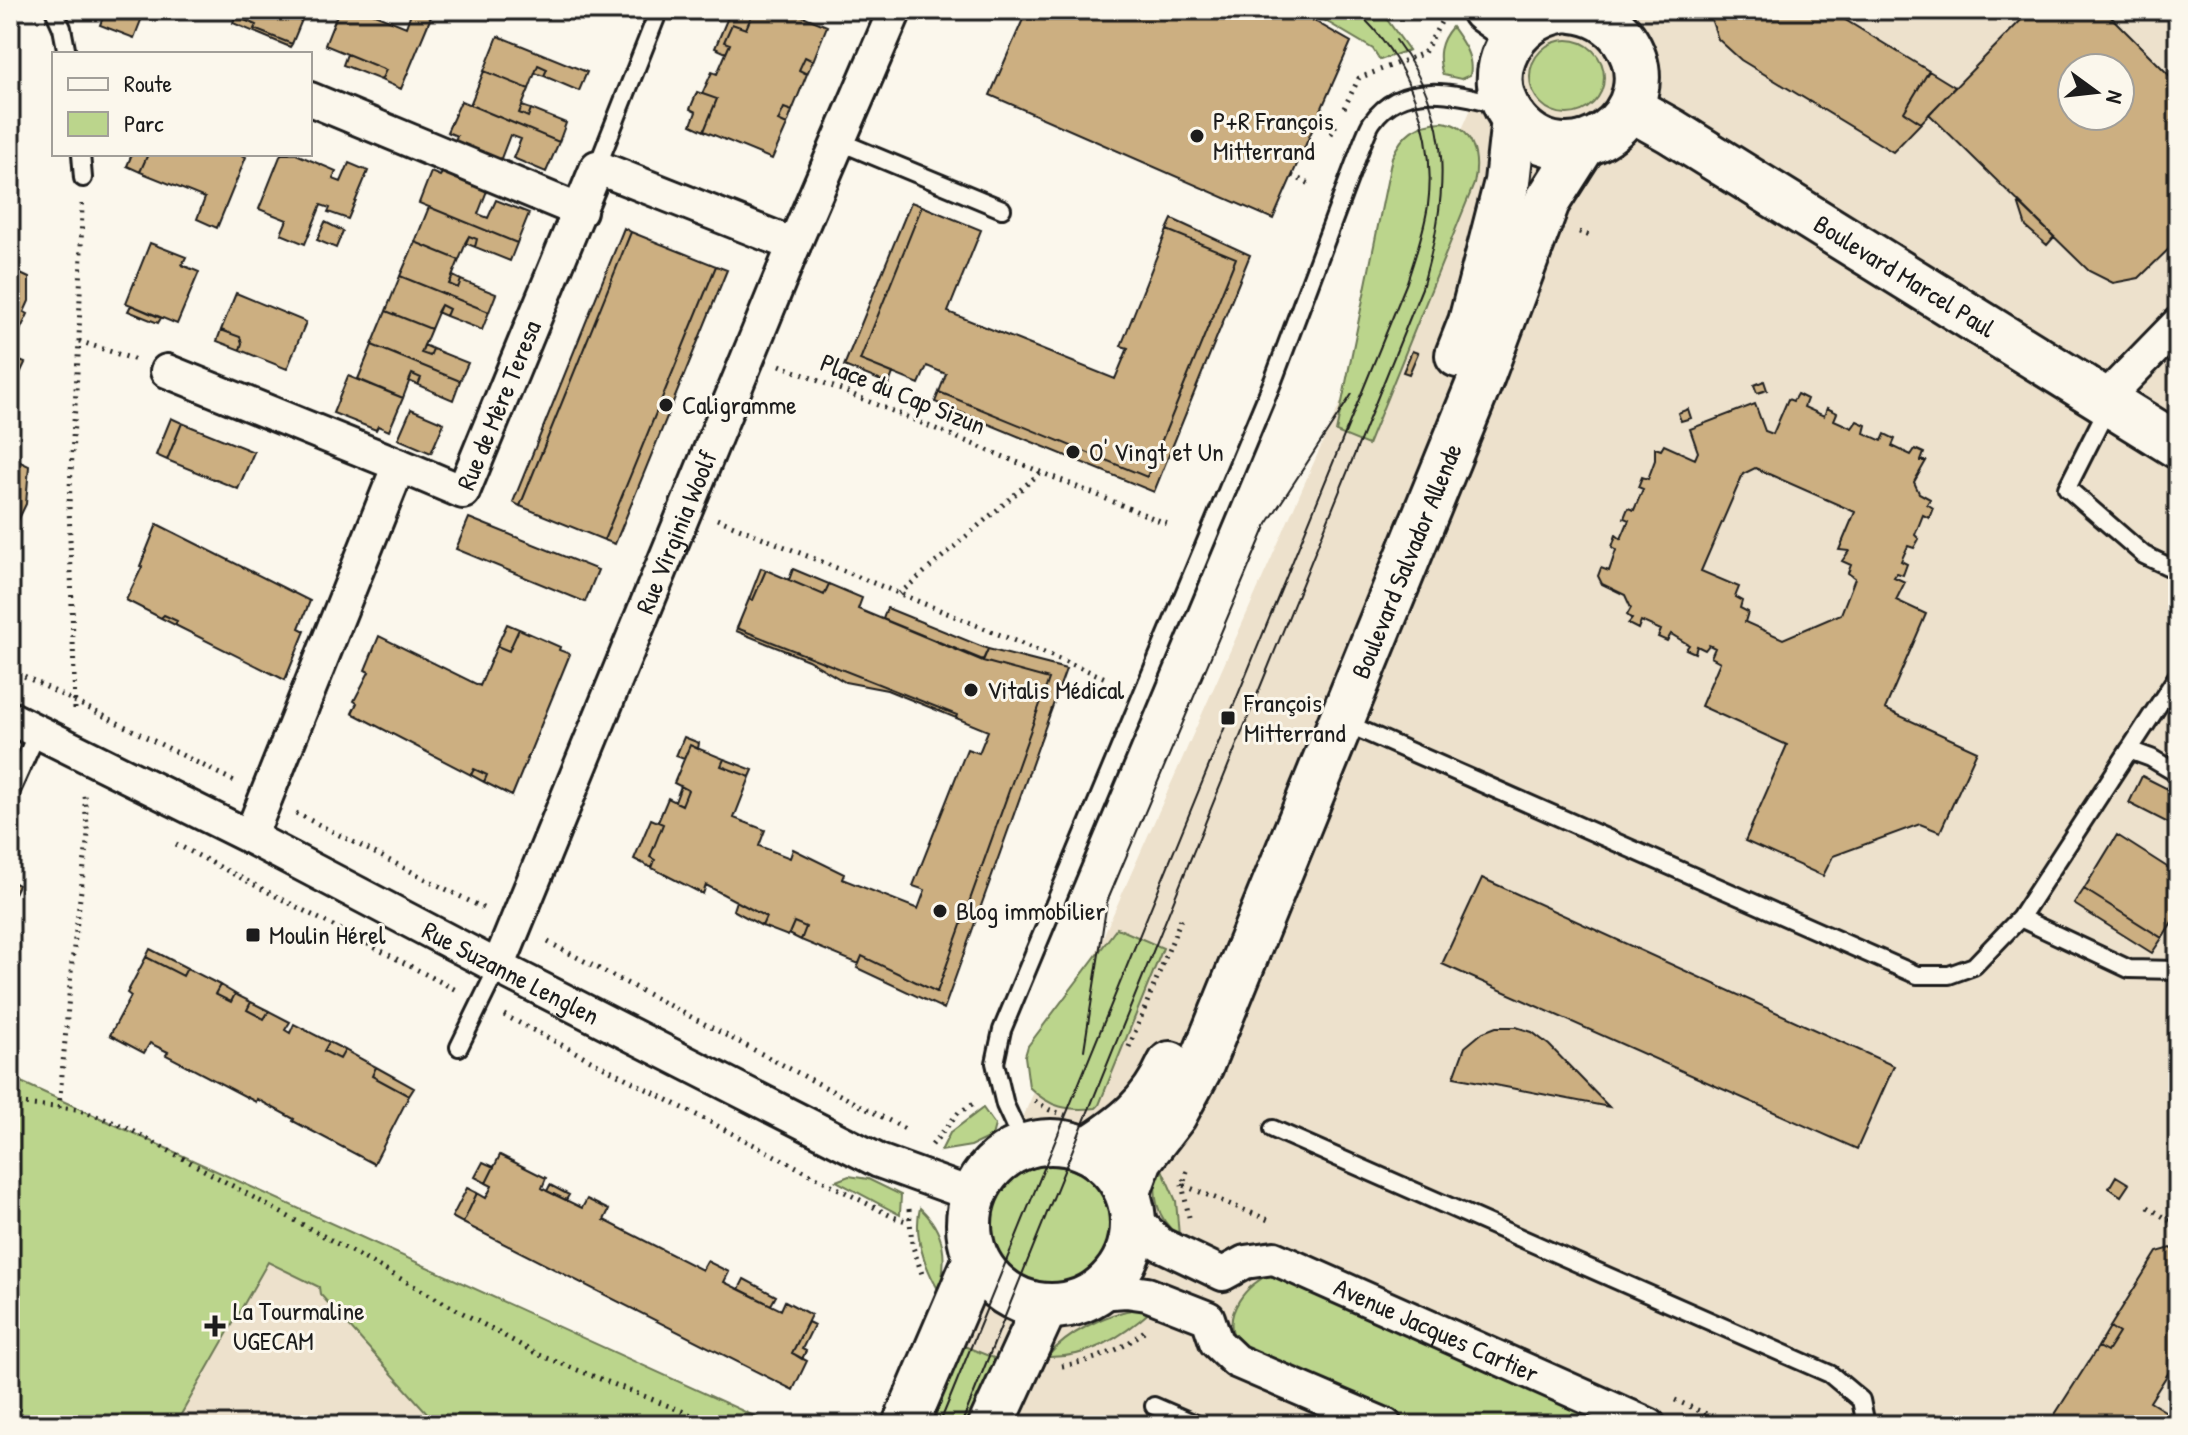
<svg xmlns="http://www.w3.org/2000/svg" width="2188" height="1435" viewBox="0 0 2188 1435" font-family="'Patrick Hand',sans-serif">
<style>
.built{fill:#ede1cc;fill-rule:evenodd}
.green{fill:#bbd58c;stroke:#6c7854;stroke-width:2}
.building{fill:#ccaf81;stroke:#1c1c1c;stroke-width:2;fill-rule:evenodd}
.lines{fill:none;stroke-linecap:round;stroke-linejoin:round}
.lane-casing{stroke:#1c1c1c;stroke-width:22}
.street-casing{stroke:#1c1c1c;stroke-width:38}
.secondary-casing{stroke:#1c1c1c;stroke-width:50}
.path{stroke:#1c1c1c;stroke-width:5;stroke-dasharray:2 6;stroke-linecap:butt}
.lane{stroke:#fbf7ec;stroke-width:16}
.street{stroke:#fbf7ec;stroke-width:32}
.secondary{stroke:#fbf7ec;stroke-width:44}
.tram{stroke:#1c1c1c;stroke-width:2}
.poi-dot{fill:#1c1c1c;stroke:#fbf7ec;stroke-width:3}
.labels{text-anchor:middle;stroke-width:6;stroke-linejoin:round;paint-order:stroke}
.poi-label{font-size:26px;fill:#1c1c1c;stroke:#fbf7ec;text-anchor:start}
.street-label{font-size:26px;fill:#1c1c1c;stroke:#fbf7ec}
</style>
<rect width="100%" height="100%" fill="#fbf7ec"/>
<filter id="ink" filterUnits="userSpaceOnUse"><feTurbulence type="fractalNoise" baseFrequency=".0125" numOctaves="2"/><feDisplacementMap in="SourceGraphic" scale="16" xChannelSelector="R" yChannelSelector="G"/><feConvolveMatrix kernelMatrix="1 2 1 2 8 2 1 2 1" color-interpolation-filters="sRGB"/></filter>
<g filter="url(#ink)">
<path class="built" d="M1515,10H2178V1425H886ZM2072,68H2120V116H2072Z
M10,1125L614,1425H10Z"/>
<path class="green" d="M1307,10H1380L1409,50L1380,60L1373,49Z
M1452,27C1462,41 1474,57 1470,75L1461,79L1443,75C1437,56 1439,42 1452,27Z
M1530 77a37 37 0 1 1 74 0a37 37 0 1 1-74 0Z
M1443,122C1474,126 1480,158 1474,184L1368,445L1336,432L1392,157C1403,133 1416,123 1443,122Z
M1117,928L1163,948L1099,1105L1096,1108C1068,1111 1050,1108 1029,1087L1025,1056L1028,1046Z
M10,1077L774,1425H438L320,1294L319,1287L268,1262L175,1425H10Z
M983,1108L995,1125L992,1136L971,1146L941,1151L950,1133Z
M1160,1165L1176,1201L1179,1236C1156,1219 1150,1191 1160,1165Z
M989 1227a61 61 0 1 1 122 0a61 61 0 1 1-122 0Z
M849,1176L868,1179L901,1195L900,1215L836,1181Z
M920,1208C945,1231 948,1259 939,1291C925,1267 913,1235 920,1208Z
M1270,1274L1287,1281L1616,1425H1410L1255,1357C1249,1352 1240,1346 1236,1340C1221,1314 1248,1283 1270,1274Z
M1137,1309L1152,1310C1122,1337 1089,1358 1047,1357C1067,1333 1107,1313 1137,1309Z
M954,1342L1004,1362L977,1425H921Z"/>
<path class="building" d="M106,10H145L134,38L100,25Z
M238,10H306L292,44L254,29L256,25L235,16Z
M339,10H365L406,27L412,10L431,17L401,89L381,80L386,70L325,45Z
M731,10H754L746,29L732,24L724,42L730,44L726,53L715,48Z
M754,10H788L827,26L813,61L805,57L799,70L807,74L792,111L784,108L778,121L787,125L772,159L704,131L717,99L702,94L712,72L717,74L730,44L724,42L732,24L746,29Z
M1027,10H1295L1351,42L1273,219L990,95Z
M1708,10H1829L1929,71L1904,112L1921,123L1893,152L1741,60L1718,39Z
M2031,10H2104L2178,84V240L2139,278L2113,283L2089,271L1929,114ZM2072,68H2120V116H2072Z
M235,16L256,25L254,29L292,44L290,47L233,23Z
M498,36L587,72L579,91L544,76L547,69L538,65L529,89L484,71Z
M347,54L386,70L381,80L343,65Z
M805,57L813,61L807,74L799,70Z
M538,65L547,69L544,76L535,73Z
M484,71L529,89L519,113L528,117L531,109L566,123L559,142L470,105Z
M1929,71L1955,87L1921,123L1904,112Z
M697,92L717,99L704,131L691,125L696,112L690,109Z
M14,93L20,137L10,139V94Z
M461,101L559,142L546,172L513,158L521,139L510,135L500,161L454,142L457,136L447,132Z
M522,106L531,109L528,117L519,113Z
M784,108L792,111L787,125L778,121Z
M132,154H148L140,172L127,166Z
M148,154H239L246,157L217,228L197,219L205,198L140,172Z
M281,154H296L336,171L333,179L341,182L349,163L368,171L348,219L328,212L330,208L321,205L305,244L281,234L287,220L259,209Z
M444,170L488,188L478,214L488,218L496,200L529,213L517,243L419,203L431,172L440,176Z
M911,202L922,206L860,360L893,373L889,384L844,366Z
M2018,202L2054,237L2047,245L2026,227Z
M922,206L981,230L948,312L1115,379L1128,348L1121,346L1167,230L1236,258L1147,477L939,392L946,374L927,366L919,384L860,360Z
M429,207L517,243L510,261L475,247L477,239L469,236L459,260L415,242Z
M1172,219L1250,255L1154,492L935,402L939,392L1147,477L1236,258L1167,230Z
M325,222L343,231L336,248L317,240Z
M624,228L631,232L520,506L513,502Z
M631,232L716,266L604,540L520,506Z
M469,236L477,239L475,247L465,243Z
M415,242L459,260L449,284L458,288L461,280L496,294L489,312L400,276Z
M150,243L186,257L182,265L199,272L177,324L126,303Z
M716,266L727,270L615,544L604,540Z
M10,269L29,278V301L24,312L28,314L10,351Z
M400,276L489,312L482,330L446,316L449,309L441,305L431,329L386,311Z
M453,276L461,280L458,288L449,284Z
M236,293L306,322L287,369L240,350L242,343L240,337L221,330Z
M131,305L161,318L158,323L128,311Z
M441,305L449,309L446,316L437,312Z
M386,311L431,329L421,353L430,356L433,349L468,363L460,381L372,345Z
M221,330L240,337L242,343L240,350L217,341Z
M372,345L460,381L453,400L418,385L421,378L412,374L403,398L358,379Z
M424,345L433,349L430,356L421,353Z
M1412,351L1418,353L1409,374L1403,372Z
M10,357L25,363L10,395Z
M412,374L421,378L418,385L409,381Z
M348,376L403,398L389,431L378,426L376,430L333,413Z
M1764,381L1767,390L1757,393L1754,385Z
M1797,394L1807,399L1804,407L1824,416L1827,408L1837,413L1834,420L1852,428L1857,421L1866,425L1864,433L1882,441L1885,434L1895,439L1892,446L1911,455L1915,449L1924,453L1921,461H1926L1914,482L1919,493L1930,499L1927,504L1933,508L1929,518L1923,515L1915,535L1919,539L1914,548L1908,546L1901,561L1907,564L1903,575L1897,573L1894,577L1905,582L1896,600L1926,614L1885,709L1977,751L1940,832L1920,824L1833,856L1823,876L1745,841L1787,745L1701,706L1720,662L1711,657L1715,648L1709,645L1705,650L1697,646L1695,653L1686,649L1689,645L1671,634L1667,641L1658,637L1661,630L1641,621L1638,629L1628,624L1632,619L1627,615L1631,608L1625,595L1602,584L1598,576L1601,568L1609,571L1616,550L1612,547L1616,535L1621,539L1629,520L1624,518L1628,508L1634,510L1643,489L1638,487L1642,477L1648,479L1655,460V448L1661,450L1664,445L1695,459L1698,452L1690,429L1755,404L1765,431L1773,434L1788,399L1793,401ZM1755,468L1855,512L1839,550L1849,551L1842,561L1851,565L1848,573L1855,578L1841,614L1783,639L1745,622L1748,612L1740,608L1742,601L1735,597L1739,587L1701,571L1743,474Z
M411,409L444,423L431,453L398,439Z
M1688,409L1691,418L1681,421L1678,413Z
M171,418L182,423L167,460L156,455Z
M182,423L254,452L238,489L167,460Z
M10,445L17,448L12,458L29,466L26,504L13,531L10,530Z
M469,518L598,570L585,602L456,549Z
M157,524L310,601L299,628L305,631L285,680L175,625L177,621L164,615L161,618L126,600L142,567L140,566Z
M761,568L766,570L753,600L749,599Z
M793,569L829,584L824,595L789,580Z
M766,570L824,595L829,584L862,598L858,609L983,661L1049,679L937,992L862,956L859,964L801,940L806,927L794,922L788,936L762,926L766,917L706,885L703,894L652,868L655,860L650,857L663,824L658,822L668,798L682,805L688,790L674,783L690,745L724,759L721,766L750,777L734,818L765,830L759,846L790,858L793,849L844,874L842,879L918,909L925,890L913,886L967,749L979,753L988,731L956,718L957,715L737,628L749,599L753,600Z
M887,608L988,649L983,660L883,619Z
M164,615L177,621L175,625L161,618Z
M507,624L519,629L509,651L497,646Z
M737,628L957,715L956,718L887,690L845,682L808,660L736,631Z
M519,629L560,647L559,650L570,654L512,796L484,782L487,775L474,769L471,775L352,713L357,703L354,701L369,672L365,670L379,636L480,686L497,646L509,651Z
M988,649L1066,669L944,1009L857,968L862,956L937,992L1049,679L983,661Z
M684,737L699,743L698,749L690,745L684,759L676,756Z
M724,759L753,770L750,777L721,766Z
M474,769L487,775L484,782L471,775Z
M2142,776L2178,794V809L2170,824L2129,803Z
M681,786L688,790L682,805L675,802Z
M651,819L663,824L650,857L655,860L652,868L634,859Z
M2117,835L2178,874V912L2162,938L2084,889Z
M1482,878L1894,1066L1857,1149L1442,964Z
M10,881L18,885L10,902Z
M2084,889L2162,938L2152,953L2074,904Z
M736,901L766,917L762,926L733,910Z
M794,922L806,927L801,940L789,934Z
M150,949L187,968L183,976L146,957Z
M146,957L183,976L187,968L220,985L215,994L231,1002L235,994L251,1002L247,1010L264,1019L269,1011L290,1022L285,1030L290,1033L294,1024L329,1042L324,1051L340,1059L345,1050L376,1067L372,1076L409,1096L374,1164L293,1121L294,1119L257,1099L256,1102L166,1055L168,1052L150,1043L144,1053L110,1035L131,996L127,993Z
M220,985L235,994L231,1002L215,994Z
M251,1002L269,1011L264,1019L247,1010Z
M1496,1027H1516L1532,1032L1549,1045L1609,1107L1454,1077L1465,1047L1483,1032Z
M329,1042L345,1050L340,1059L324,1051Z
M376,1067L414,1088L409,1096L372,1076Z
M500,1155L546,1178L542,1188L547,1191L582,1208L587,1199L609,1210L604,1220L702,1270L707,1261L729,1272L724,1282L781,1310L785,1301L811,1315L792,1353L807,1361L793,1390L463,1223L477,1193L486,1198L492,1186L486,1183Z
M483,1162L494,1167L486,1183L475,1177Z
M2116,1176L2129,1184L2121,1196L2109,1188Z
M550,1185L569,1195L566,1200L547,1191Z
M467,1188L477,1193L463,1223L452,1217Z
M2171,1248L2178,1253V1358L2150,1402L2178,1419V1425H2053L2052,1419L2098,1347L2107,1352L2119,1333L2110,1327L2157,1252Z
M744,1279L776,1296L771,1305L739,1289Z
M808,1322L814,1325L802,1349L806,1351L802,1359L792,1353Z
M2110,1327L2119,1333L2107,1352L2098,1347Z"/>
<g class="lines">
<defs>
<path id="lane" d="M54,10L62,28L67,54
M838,141L1002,209
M81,154L83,178
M597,167L659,10
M2109,405L2067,488L2144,555L2178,571
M1343,722L1917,975H1949L1974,966L2020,918L2178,675
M2129,750L2151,758L2178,774
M10,793L38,731
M2020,918L2129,969L2178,970
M459,1047L498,967
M1273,1129L1830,1374L1861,1400L1866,1425
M1024,1146L1005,1105L995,1063L1002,1030L1273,381L1362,144C1365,137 1368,128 1372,122C1402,79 1458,93 1500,105
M1154,1406L1198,1425"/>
<g id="street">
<path d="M310,99L580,211"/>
<path d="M167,371L399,465"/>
<path d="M2104,400L2178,324"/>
<path id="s1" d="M10,718L250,837L498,967L879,1161L973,1195"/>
<path id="s2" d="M250,837L399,465L463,492L597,167L794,245"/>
<path id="s3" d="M498,967L794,245L895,10"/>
<path id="s4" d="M1133,1217L1160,1244L1223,1274L1245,1262L1274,1258L1649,1425"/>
<path d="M1097,1293L1126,1291L1147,1294L1208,1318L1216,1342L1236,1361L1385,1425"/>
</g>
<g id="secondary">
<path d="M1484,10L1517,33"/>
<path d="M1561,10C1513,18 1481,73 1512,116C1565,190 1674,113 1624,39C1612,22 1593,12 1573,10"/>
<path id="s5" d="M1630,108L1671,131L2178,446"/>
<path d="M1458,355L1471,322L1507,182L1514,119"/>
<circle cx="1051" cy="1224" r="82"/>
<path d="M1087,1150C1125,1126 1151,1106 1170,1064"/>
<path id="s6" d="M1128,1192L1140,1159L1174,1115L1201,1065L1482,376L1547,202L1584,144"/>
<path d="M905,1425L976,1259"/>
<path d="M991,1425L1045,1307"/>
</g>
</defs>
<use href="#lane" class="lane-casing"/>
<use href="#street" class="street-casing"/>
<use href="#secondary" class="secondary-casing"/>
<path class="path" d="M1344,108L1359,78L1424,53L1441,22
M1331,134L1338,121
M1292,176L1310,184
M1579,232L1593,237
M79,341L136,360
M780,365L1170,525
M717,519L1108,679
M899,594L1041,472
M10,669L236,782
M75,709L69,504L79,341L82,204
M296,813L483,908
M176,844L458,991
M548,942L907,1130
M504,1015L893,1217L909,1222
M1129,1047L1181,919
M1035,1101L1050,1110L1065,1115
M10,1103L77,1109L126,1127L537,1354L717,1425
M59,1108L72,962L88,834L84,795
M932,1145L959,1112L976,1103
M1187,1171L1183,1185L1271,1221
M1182,1184L1189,1217
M2148,1207L2178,1226
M909,1209L912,1244L923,1277
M1062,1366C1092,1361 1122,1351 1144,1331
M1675,1400L1731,1425"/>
<use href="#lane" class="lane"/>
<use href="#street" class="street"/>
<use href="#secondary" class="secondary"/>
<path class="tram" d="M1084,1050L1107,902L1267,524L1352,394
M939,1425L1407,282C1415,257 1424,232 1428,205C1437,135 1408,57 1355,10
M961,1425L1422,288C1448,196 1456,121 1396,40"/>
</g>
</g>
<g class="poi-dot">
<circle cx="1197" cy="136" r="8"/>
<circle cx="666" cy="405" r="8"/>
<circle cx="1073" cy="452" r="8"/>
<circle cx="971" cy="690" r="8"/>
<rect x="1220" y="710" width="16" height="16" rx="4"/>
<circle cx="940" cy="911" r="8"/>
<rect x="245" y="927" width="16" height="16" rx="4"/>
<path d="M211 1314h8v8h8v8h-8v8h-8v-8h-8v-8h8z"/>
</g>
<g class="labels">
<g class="poi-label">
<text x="1213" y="130">P+R François<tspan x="1213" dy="30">Mitterrand</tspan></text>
<text x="682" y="414">Caligramme</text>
<text x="1089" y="461">O' Vingt et Un</text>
<text x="987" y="699">Vitalis Médical</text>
<text x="1244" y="712">François<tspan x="1244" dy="30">Mitterrand</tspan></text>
<text x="956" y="920">Blog immobilier</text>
<text x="269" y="944">Moulin Hérel</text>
<text x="233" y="1320">La Tourmaline<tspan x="233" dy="30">UGECAM</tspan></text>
</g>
<g class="street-label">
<text dy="9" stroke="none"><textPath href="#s5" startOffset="322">Boulevard Marcel Paul</textPath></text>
<text transform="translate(903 394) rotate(22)" y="9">Place du Cap Sizun</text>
<text dy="9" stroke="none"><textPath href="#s2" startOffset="564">Rue de Mère Teresa</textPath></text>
<text dy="9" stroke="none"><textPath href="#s3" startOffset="470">Rue Virginia Woolf</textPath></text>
<text dy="9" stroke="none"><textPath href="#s6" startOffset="692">Boulevard Salvador Allende</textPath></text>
<text dy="9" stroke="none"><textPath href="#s1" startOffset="562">Rue Suzanne Lenglen</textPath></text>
<text dy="9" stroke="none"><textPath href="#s4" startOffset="340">Avenue Jacques Cartier</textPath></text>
</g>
</g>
<rect width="2188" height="1435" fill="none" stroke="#fbf7ec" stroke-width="40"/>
<rect x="20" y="20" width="2148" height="1395" fill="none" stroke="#1c1c1c" stroke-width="3" filter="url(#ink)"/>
<rect x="52" y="52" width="260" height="104" fill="#fbf7ec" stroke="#a29f99" stroke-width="2"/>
<rect x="68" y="78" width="40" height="12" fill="#fbf7ec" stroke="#a29f99" stroke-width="2"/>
<text x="124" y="92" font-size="24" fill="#1c1c1c">Route</text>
<rect x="68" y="112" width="40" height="24" fill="#bbd58c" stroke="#a29f99" stroke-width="2"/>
<text x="124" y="132" font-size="24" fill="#1c1c1c">Parc</text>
<g transform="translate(2096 92) rotate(105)"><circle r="38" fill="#fbf7ec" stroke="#a29f99" stroke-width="2"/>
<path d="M0-6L14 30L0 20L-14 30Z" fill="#1c1c1c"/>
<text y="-12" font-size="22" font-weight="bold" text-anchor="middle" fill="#1c1c1c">N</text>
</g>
</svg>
